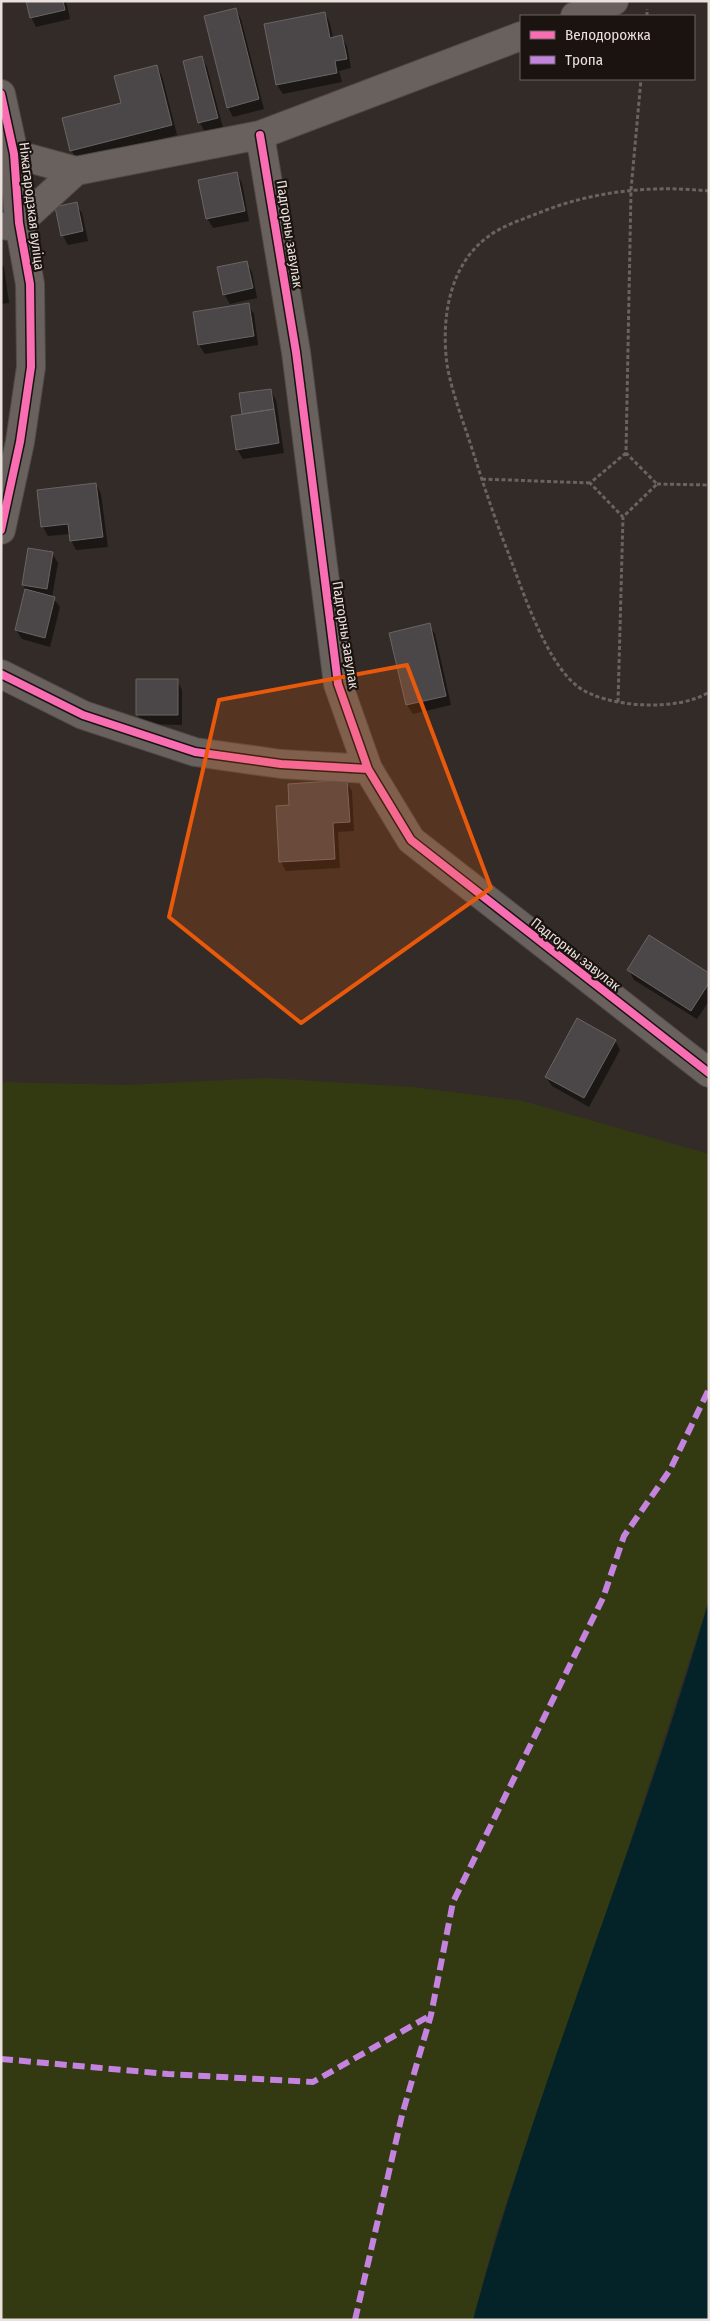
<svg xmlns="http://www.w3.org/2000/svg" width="710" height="2321" viewBox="0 0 710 2321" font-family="'Fira Sans Condensed',sans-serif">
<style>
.green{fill:#333a11}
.water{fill:#042328}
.shadow{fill:#0007}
.building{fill:#4b4647;stroke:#6a6465}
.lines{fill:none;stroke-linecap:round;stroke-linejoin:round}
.street-casing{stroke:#504946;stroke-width:30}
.path{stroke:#696361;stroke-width:3;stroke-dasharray:4 2.5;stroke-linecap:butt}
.street{stroke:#68615e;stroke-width:28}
.quiet{stroke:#c483df;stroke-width:6;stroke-dasharray:12 6;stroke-linecap:butt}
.cycleway-casing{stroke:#1a1310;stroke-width:11}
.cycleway{stroke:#f96db3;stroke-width:8}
.marked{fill:#e8590c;fill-opacity:0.2;stroke:#e8590c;stroke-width:4;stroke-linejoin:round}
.labels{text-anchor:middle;stroke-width:4.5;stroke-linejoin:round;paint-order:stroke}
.street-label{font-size:14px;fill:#eae0dc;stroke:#1a1310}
</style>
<rect width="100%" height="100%" fill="#322b28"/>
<path class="green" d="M267,1078L413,1087L523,1101L709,1154V1600L628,1849L497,2230L473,2320H1V1082L125,1085Z"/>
<path class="water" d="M709,1600V2320H473C539,2076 639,1843 709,1600Z"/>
<path class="shadow" d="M27,1H66L70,19L36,27L31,17Z
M236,9L241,19L264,109L233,117L228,107Z
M325,13L330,23L333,38L341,37L347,46L351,68L339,71L342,82L283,94L277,85Z
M202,58L207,67L223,128L205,132L200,123L184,62Z
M157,66L162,76L177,135L77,160L71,150L122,104Z
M236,173L242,183L249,221L213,228L207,218Z
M76,204L82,213L88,241L68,245L63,236L57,208Z
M246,262L252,272L257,298L230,304L224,294Z
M1,263L4,267L9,303L1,304Z
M248,305L254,314L258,345L205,354L199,345Z
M271,391L276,400L284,453L243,459L237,449L243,415L241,395Z
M96,484L101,494L108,547L76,550L71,540L70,534L48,536L43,527Z
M52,553L58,563L52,597L60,607L50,647L22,639L16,630L26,590L23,585Z
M429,625L435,634L451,705L413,714L407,705Z
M177,680L182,690V725L143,724L137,715Z
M346,782L352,791L354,831L338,832L340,868L286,871L281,862L291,806Z
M629,970L709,974V1001L697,1019L634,980Z
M615,1040L620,1050L589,1107L552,1086L546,1077Z"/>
<path class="building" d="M26,1H63L65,10L30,18Z
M236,8L259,99L227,108L204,16Z
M325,12L330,38L342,35L347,59L335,61L337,73L276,85L264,24Z
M202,56L218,118L198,123L183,61Z
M157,65L172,125L70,151L62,118L121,103L114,76Z
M237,172L245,211L206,219L198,180Z
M77,202L83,231L61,236L55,207Z
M247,261L253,288L223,295L217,267Z
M249,303L254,336L198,345L193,312Z
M271,389L274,409L242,414L239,393Z
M274,409L279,443L236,450L231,416Z
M96,483L103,537L70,541L68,524L41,527L37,490Z
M28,548L53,552L47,589L22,585Z
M25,589L55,597L45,638L15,630Z
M430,623L446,696L406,705L389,633Z
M136,679H178V715H136Z
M347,780L350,822L333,823L335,859L279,862L276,806L289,805L288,784Z
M649,935L709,973V983L691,1011L627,970Z
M577,1018L616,1040L584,1098L545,1077Z"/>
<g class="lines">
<defs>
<path id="street" d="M575,16L614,1
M1,94L14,154L19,223L30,284L31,367L20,442L1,530
M260,135L296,352L338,684L368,769L411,840L709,1073
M14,154L76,171L260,135L521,36
M8,226L19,223L76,171
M1,674L83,715L195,752L281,764L368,769"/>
</defs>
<use href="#street" class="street-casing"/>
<path class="path" d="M647,16V9
M709,191C649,185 592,191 536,214C521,220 502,226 489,236C449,264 441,319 447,364C451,391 466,429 474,455C483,483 492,510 502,537C519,578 542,658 577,686C605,708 679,712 709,692
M626,453L590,483L623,517L657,484L626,453L631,190L641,79
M482,479L590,483
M657,484L709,485
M618,702L623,517"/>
<use href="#street" class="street"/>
<path class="quiet" d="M1,2059L168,2074L313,2082L431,2015
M355,2320L402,2115L431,2015L453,1902L603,1598L624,1536L670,1470L709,1389"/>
<defs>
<path id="cycleway" d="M1,94L14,154L19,223L30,284L31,367L20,442L1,530
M260,135L296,352L338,684L368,769L411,840L709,1073
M1,674L83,715L195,752L281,764L368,769"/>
</defs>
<use href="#cycleway" class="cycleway-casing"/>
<use href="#cycleway" class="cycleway"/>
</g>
<path class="marked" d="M407,665L491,888L301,1023L169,917L219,700Z"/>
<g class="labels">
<g class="street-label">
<text transform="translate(32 206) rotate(83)" y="5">Ніжагародзкая вуліца</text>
<text transform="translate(290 234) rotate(81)" y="5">Падгорны завулак</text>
<text transform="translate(346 635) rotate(81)" y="5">Падгорны завулак</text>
<text transform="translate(576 954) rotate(38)" y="5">Падгорны завулак</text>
</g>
</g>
<rect width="710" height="2321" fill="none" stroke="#eae0dc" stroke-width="5"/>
<rect x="520" y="15" width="175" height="65" fill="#1a1310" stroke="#6d6562"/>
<rect x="530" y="31" width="25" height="8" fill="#f96db3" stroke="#6d6562"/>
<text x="565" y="40" font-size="15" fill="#eae0dc">Велодорожка</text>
<rect x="530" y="56" width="25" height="8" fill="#c483df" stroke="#6d6562"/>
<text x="565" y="65" font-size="15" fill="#eae0dc">Тропа</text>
</svg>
